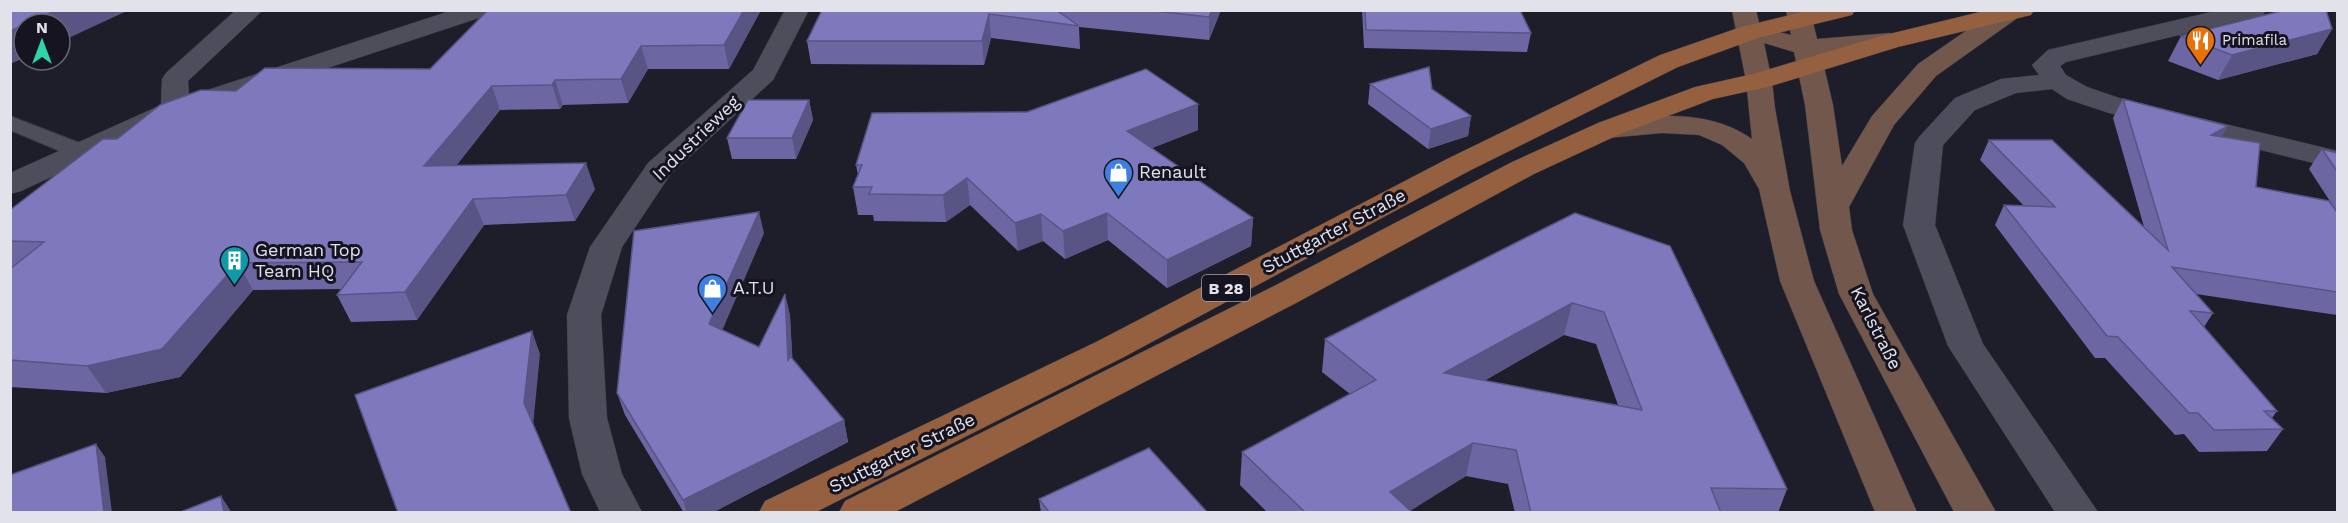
<svg xmlns="http://www.w3.org/2000/svg" width="2348" height="523" viewBox="0 0 2348 523" font-family="'Work Sans',sans-serif">
<style>
.lines{fill:none;stroke-linecap:round;stroke-linejoin:round}
.lane-casing{stroke:#383842;stroke-width:2}
.street-casing{stroke:#383842;stroke-width:1}
.secondary-casing{stroke:#383842;stroke-width:1}
.primary-casing{stroke:#383842;stroke-width:1}
.lane{fill:#4e4d5b;fill-rule:evenodd}
.street{fill:#4e4d5b;fill-rule:evenodd}
.secondary{fill:#72574d;fill-rule:evenodd}
.primary{fill:#95603f;fill-rule:evenodd}
.wall{fill:#6c67a2;fill-rule:evenodd}
.shaded-wall{fill:#585484}
.building{fill:#7e78bc;stroke:#585484;stroke-width:1.5;fill-rule:evenodd}
.labels{text-anchor:middle;stroke-width:6;stroke-linejoin:round;paint-order:stroke}
.far-poi-label{font-size:15px;fill:#e2e2eb;stroke:#151420;text-anchor:start}
.shield{fill:#151420;stroke:#a4a4ae;stroke-width:1.5}
.shield-label{font-size:16px;font-weight:bold;fill:#e2e2eb}
.street-label{font-size:18px;fill:#e2e2eb;stroke:#151420}
.poi-label{font-size:18px;fill:#e2e2eb;stroke:#151420;text-anchor:start}
</style>
<rect width="100%" height="100%" fill="#1e1e2a"/>
<g class="lines">
<defs>
<path id="lane" d="M10,116L90,147L93,152L90,157L82,158L74,157L10,130Z"/>
<path id="street" d="M236,10H263L188,81L189,96L453,10H491L488,15L185,115L21,191L10,194V173L161,105L162,79L166,73Z
M785,10H809L773,80L670,175L622,247L601,315L607,418L622,474L642,512H600L582,474L569,418L567,315L590,247L648,163L753,70Z
M2220,10H2266L2263,15L2066,62L2060,66L2066,75L2087,87L2128,101L2338,151V169L2109,113L2067,99L2052,89L2016,93L1975,110L1943,145L1935,225L1983,344L2098,512H2055L1948,346L1903,225L1915,143L1919,137L1955,98L2001,79L2039,75L2032,65L2048,50Z"/>
<path id="secondary" d="M1732,10H1756L1760,27L1791,35L1786,10H1810L1817,39L1890,33L1899,36L1903,41L1899,46L1890,49L1821,54L1833,105L1842,166L1872,116L1918,64L1996,10H2017L2019,14L2016,19L1936,76L1894,125L1849,207L1852,230L1873,294L1996,512H1954L1839,294L1820,230L1805,105L1794,52L1764,43L1772,81L1775,108L1790,191L1814,281L1917,512H1875L1780,281L1759,189L1744,163L1722,145L1699,135L1662,133L1608,138L1598,135L1594,129L1598,123L1608,120C1656,115 1710,109 1752,139L1746,81Z"/>
<path id="primary" d="M1810,10H1855L1852,15L1758,38L1678,67L1469,171L1124,357L816,512H759L765,501L1098,341L1447,159L1660,55L1741,27Z
M1988,10H2034L2031,15L1898,47L1768,87L1713,99L1618,135L1534,174L1298,302L895,512H839L845,501L1274,286L1512,162L1598,123L1695,87L1753,74L1881,36Z"/>
</defs>
<use href="#lane" class="lane-casing"/>
<use href="#street" class="street-casing"/>
<use href="#secondary" class="secondary-casing"/>
<use href="#primary" class="primary-casing"/>
<use href="#lane" class="lane"/>
<use href="#street" class="street"/>
<use href="#secondary" class="secondary"/>
<use href="#primary" class="primary"/>
</g>
<path class="wall" d="M488,10H761L729,69H648L628,103L563,105L560,109L500,110L456,166L595,189L575,221L484,225L417,320L351,322L337,295L341,289L253,290L180,377L106,393L10,387V269L12,267H10V210L117,139L236,91L430,69Z
M822,10H1221L1209,40L1079,27L1080,49L991,38L984,65L811,64L807,41Z
M1362,10H1520L1531,33L1527,52L1364,48Z
M2332,29L2317,54L2218,80L2168,61L2181,36Z
M1370,84L1432,89L1471,116L1468,136L1428,149L1368,104Z
M2123,99L2228,126L2221,137L2256,187L2337,212L2309,169L2322,149L2337,153V315L2196,294L2213,313L2204,327L2277,411L2272,418L2283,429L2267,451L2199,452L2184,434L2175,435L2105,358H2095L1995,225L2004,205L2024,206L1980,160L1989,140L2144,227L2113,118Z
M809,100L813,120L796,159H732L727,138Z
M1198,130L1152,148L1253,218L1251,246L1167,288L1108,240L1065,259L1043,241L1018,251L970,205L946,222L874,221L873,215H858L853,187L858,175L856,165Z
M1575,213L1787,489L1778,513H1515L1508,484L1466,476L1410,510L1413,513H1268L1240,485L1242,452L1350,394L1322,372L1325,339ZM1564,335L1596,344L1618,405L1484,381Z
M764,233L722,330L759,347L785,294L790,316L792,358L844,420L848,442L712,513H684L625,415L617,393Z
M1039,499L1208,513H1041Z"/>
<path class="shaded-wall" d="M57,10H129L60,42V24H26Z
M744,10H761L729,69L724,45Z
M1212,10H1221L1209,40V17Z
M989,14L991,38L984,65L982,41Z
M24,25V58L10,64V31Z
M2332,29L2317,54L2218,80L2232,55Z
M641,46L648,69L628,103L621,79Z
M555,80L563,105L560,109L552,85Z
M492,86L500,110L435,192L424,166Z
M809,100L813,120L796,159L792,138Z
M1198,104V130L1127,158V131Z
M1471,116L1468,136L1428,149L1431,129Z
M2228,126L2217,145L2211,135Z
M586,163L595,189L575,221L566,195Z
M967,178L970,205L946,222L943,195Z
M473,199L484,225L417,320L405,292Z
M759,212L764,233L715,347L709,324Z
M1107,213L1108,240L1065,259L1063,231Z
M1041,214L1043,241L1018,251L1015,223Z
M1253,218L1251,246L1167,288V260Z
M238,263L253,290L180,377L106,393L87,366Z
M785,294L790,316L794,383L788,361Z
M1572,303L1564,335L1439,406L1444,373Z
M532,331L540,354L533,426L524,403Z
M844,420L848,442L712,513H687L683,500Z
M1473,443L1466,476L1407,513L1390,492Z
M96,444L105,457L112,513H104Z
M221,496L232,513H224Z"/>
<path class="building" d="M10,10H57L10,31Z
M488,10H744L724,45L641,46L621,79L555,80L552,85L492,86L424,166L586,163L566,195L473,199L405,292L337,295L362,262L238,263L162,349L87,366L10,360V269L44,242L10,241V210L103,139H117L160,105L201,90L236,91L265,68L430,69Z
M822,10H1056L1079,26L989,14L982,41H807Z
M1145,10H1212L1209,17Z
M1365,10H1520L1531,33L1366,30Z
M2285,10H2326L2332,29L2232,55L2181,36Z
M1429,67L1432,89L1471,116L1431,129L1370,84Z
M1146,69L1198,104L1127,131L1253,218L1167,260L1107,213L1063,231L1041,214L1015,223L967,178L943,195L869,194L872,187H853L862,165H856L872,113L1027,112Z
M2123,99L2228,126L2211,135L2260,143L2256,187L2329,201L2337,212V292L2172,267L2213,313L2190,311L2277,411H2264L2283,429L2214,430L2198,413H2189L2118,337L2107,336L2004,205L2055,207L1989,140H2052L2168,250Z
M748,100H809L792,138H727Z
M2322,149L2337,153V171Z
M759,212L709,324L759,347L785,294L788,361L790,356L844,420L683,500L617,393L634,231Z
M1575,213L1670,246L1787,489L1711,488L1721,513H1531L1516,450L1473,443L1390,492L1413,513H1306L1242,452L1376,380L1325,339ZM1572,303L1604,312L1642,410L1444,373Z
M532,331L524,403L571,513H398L355,395Z
M96,444L104,513H10V475Z
M1149,448L1208,513H1050L1039,499Z
M221,496L224,513H178Z"/>
<defs>
<symbol id="restaurant-pin" viewBox="-11 -11 22 30"><path d="M0 17L-7.5 6A9.5 9.5 0 1 1 7.5 6Z" fill="#e8710a" stroke="#151420"/><path d="M-5-6h1v4h1v-4h1v4h1v-4h1v5L-1.5 .5V6h-2V.5L-5-1ZM5-6V6H3V1.5H1.5Q1.5-4 5-6Z" fill="#fff"/></symbol>
<symbol id="shop-pin" viewBox="-11 -11 22 30"><path d="M0 17L-7.5 6A9.5 9.5 0 1 1 7.5 6Z" fill="#3f7fe0" stroke="#151420"/><path d="M-5-2.5h2.3a2.7 3.5 0 0 1 5.4 0H5L5.5 6h-11ZM-1.5-2.5h3a1.5 2.3 0 0 0-3 0Z" fill="#fff"/></symbol>
<symbol id="building-pin" viewBox="-11 -11 22 30"><path d="M0 17L-7.5 6A9.5 9.5 0 1 1 7.5 6Z" fill="#0f9aa8" stroke="#151420"/><path d="M-4-6H4V6H1V3H-1V6H-4ZM-2.5-4.3h1.7v1.8h-1.7ZM.8-4.3h1.7v1.8H.8ZM-2.5-1h1.7V.8h-1.7ZM.8-1h1.7V.8H.8Z" fill="#fff"/></symbol>
</defs>
<g fill-rule="evenodd">
<use href="#restaurant-pin" x="2184" y="24" width="33" height="45"/>
<use href="#shop-pin" x="1102" y="156" width="33" height="45"/>
<use href="#building-pin" x="218" y="244" width="33" height="45"/>
<use href="#shop-pin" x="696" y="272" width="33" height="45"/>
</g>
<g class="labels">
<g class="far-poi-label">
<text x="2222" y="45">Primafila</text>
</g>
<rect class="shield" x="1202" y="275" width="48" height="26" rx="4.5"/>
<g class="shield-label">
<text x="1226" y="294">B 28</text>
</g>
<g class="street-label">
<text transform="translate(696 138) rotate(-44)" y="6">Industrieweg</text>
<text transform="translate(1334 231) rotate(-28)" y="6">Stuttgarter Straße</text>
<text transform="translate(1876 328) rotate(63)" y="6">Karlstraße</text>
<text transform="translate(902 453) rotate(-26)" y="6">Stuttgarter Straße</text>
</g>
<g class="poi-label">
<text x="1139" y="178">Renault</text>
<text x="255" y="256">German Top<tspan x="255" dy="21">Team HQ</tspan></text>
<text x="733" y="294">A.T.U</text>
</g>
</g>
<rect width="2348" height="523" fill="none" stroke="#e2e2eb" stroke-width="24"/>
<g transform="translate(42 42)"><circle r="28" fill="#151420" stroke="#676671" stroke-width="1.5"/>
<path d="M0-4.5L10 22L0 15L-10 22Z" fill="#2ed4aa"/>
<text y="-9" font-size="16" font-weight="bold" text-anchor="middle" fill="#e2e2eb">N</text>
</g>
</svg>
